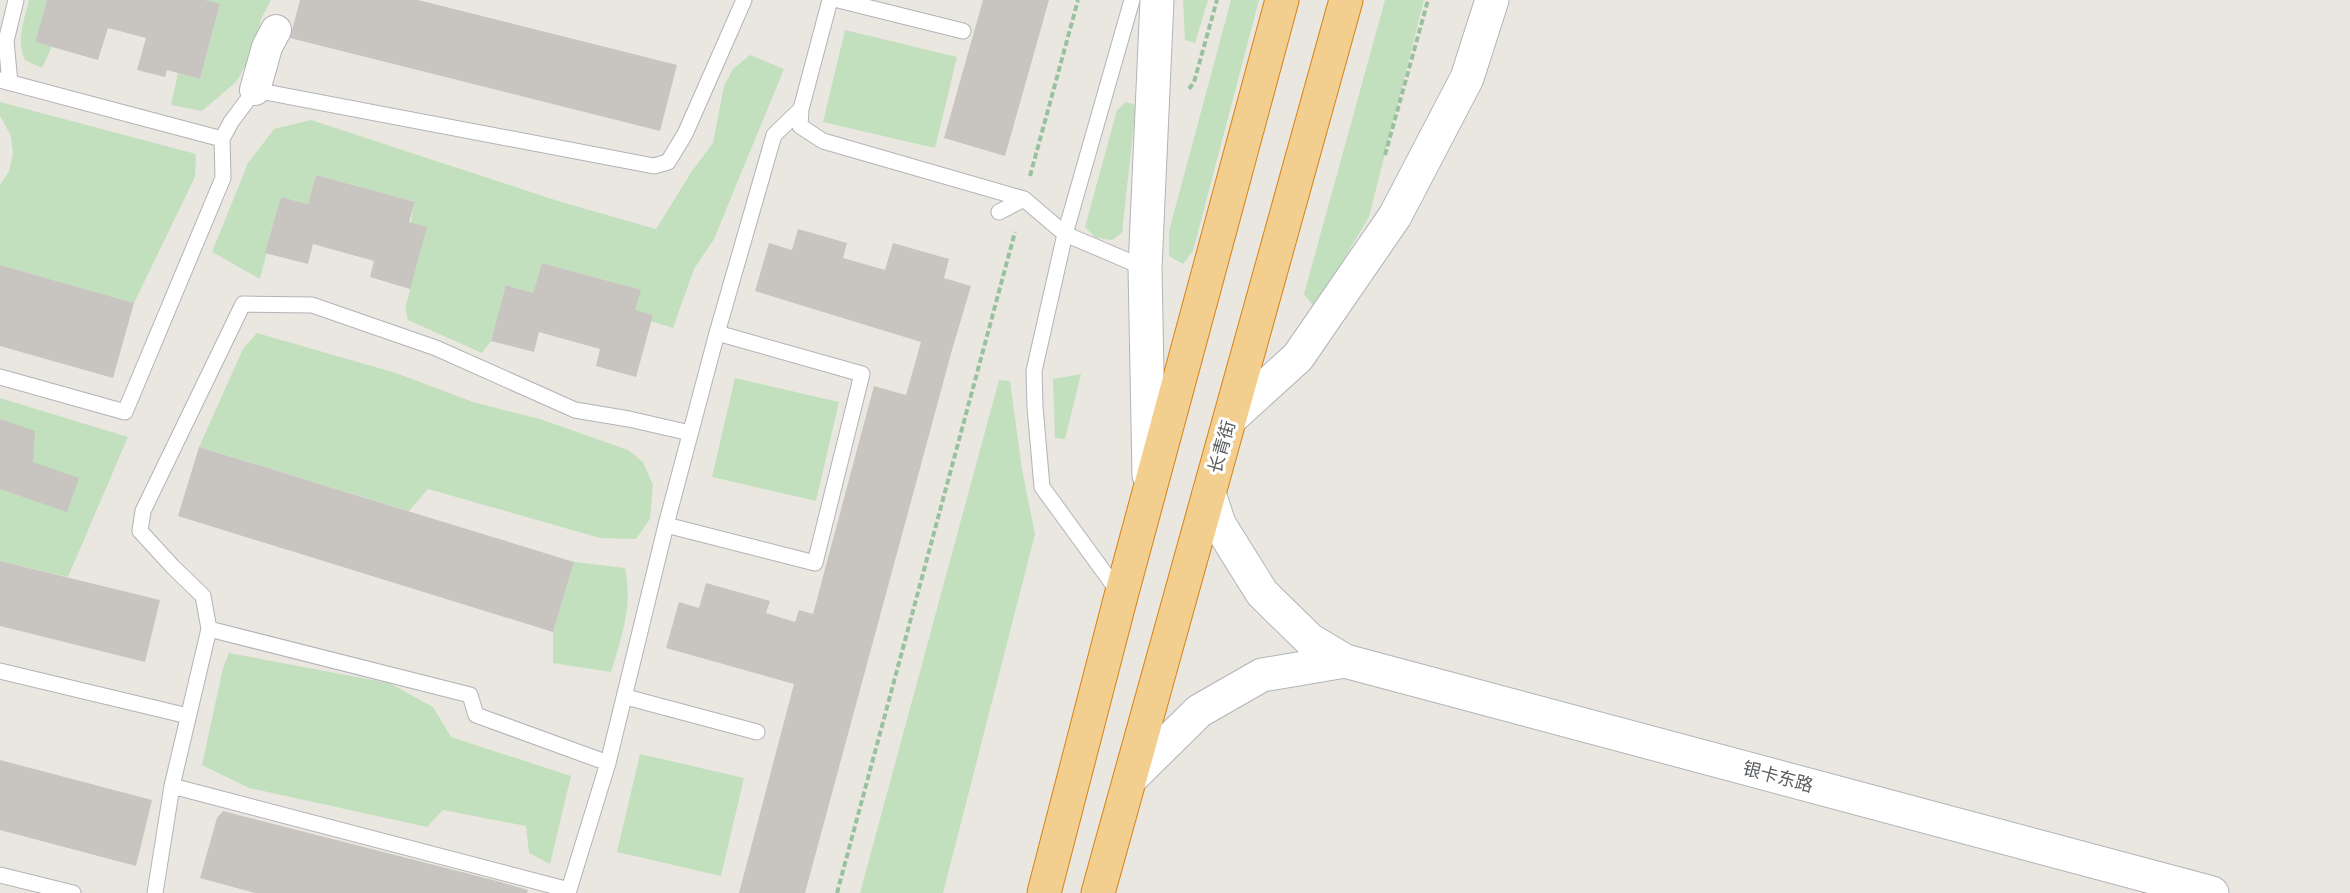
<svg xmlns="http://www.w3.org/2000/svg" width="2350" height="893" viewBox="0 0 2350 893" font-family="'Asap Condensed','Noto Sans SC',sans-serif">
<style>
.green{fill:#c2e0be}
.building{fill:#c8c4c0}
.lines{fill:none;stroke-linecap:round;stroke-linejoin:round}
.lane-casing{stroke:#b1b3b7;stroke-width:17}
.street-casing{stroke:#b1b3b7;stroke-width:32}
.secondary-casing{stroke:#b0b4b7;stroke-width:35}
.highway-casing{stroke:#d68314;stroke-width:35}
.path{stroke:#99c19f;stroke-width:4;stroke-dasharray:6 3;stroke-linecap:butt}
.lane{stroke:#fff;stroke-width:15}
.street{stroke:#fff;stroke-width:30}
.secondary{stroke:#fff;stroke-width:33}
.highway{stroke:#f2ce8f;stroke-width:33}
.labels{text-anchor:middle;stroke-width:6;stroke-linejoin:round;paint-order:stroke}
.street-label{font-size:18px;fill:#595d60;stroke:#fff}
</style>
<rect width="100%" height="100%" fill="#eae7e0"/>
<path class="green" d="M29,0H47L35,42L52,47L42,68L25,60C16,41 24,20 29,0Z
M205,0H271L261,19L254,51L236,82L202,111L171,105L178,73L200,79L220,5Z
M1183,0H1208L1195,43L1185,40Z
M1231,0H1259L1193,251L1183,264L1169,256V231Z
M1385,0H1424L1369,217L1315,308L1304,294Z
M845,30L957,57L935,148L823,122Z
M750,55L784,69L714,239L694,269L673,328L651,321L635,310L640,290L542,263L533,293L507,285L491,341L482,353L408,320C403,304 408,303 410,288C413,257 406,234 415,202L316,175L308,204L281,197L260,279L212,252L248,163L274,129L311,120L558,201L656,229L692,171L713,143L724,86L733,69Z
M0,102L196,154L195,177L134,303L0,265V185L9,171L13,154L11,136L0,116Z
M1126,102L1136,105L1122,233L1112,240L1096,238L1085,227L1117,110Z
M257,333L396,373L473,402L540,419L628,450L643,462L653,485L650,519L636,539L600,538L428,489L409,511L199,447L243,349Z
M1081,374L1065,439L1055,438L1053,379Z
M735,378L839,402L816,501L712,477Z
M999,380L1010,381L1022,470L1035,534L943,893H860Z
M0,398L128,437L68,577L0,561Z
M574,562L625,568C633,607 622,635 611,672L553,663V632Z
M229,653L389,683L433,707L451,737L571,776L550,864L529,853L526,826L443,810L427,827L249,788L202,765L223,668Z
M640,754L744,778L721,876L617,852Z"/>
<path class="building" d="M47,0H205L220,4L200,79L167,70L165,77L137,70L146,38L108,28L98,60L35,42Z
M300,0H418L677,65L660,131L290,38Z
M983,0H1049L1005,156L944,138Z
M316,175L415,202L409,222L427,227L410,289L370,277L374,261L313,244L308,264L265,253L281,197L308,204Z
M798,229L847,243L843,258L885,270L893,243L949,259L944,278L971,286L952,350L805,893H739L794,684L666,648L679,602L699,608L706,583L770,601L766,613L795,622L799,610L813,614L874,386L906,395L921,342L755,291L769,243L792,250Z
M542,263L641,290L635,310L653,315L636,377L596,366L600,349L539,332L534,352L491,341L506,285L533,293Z
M0,265L134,303L113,378L0,346Z
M0,419L35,431L33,462L79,478L67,512L0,489Z
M199,447L574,562L553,632L178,516Z
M0,561L160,600L145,662L0,626Z
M0,760L152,800L136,866L0,830Z
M223,811L497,881L528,890L527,893H255L200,878L217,818Z"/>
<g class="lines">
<defs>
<path id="lane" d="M838,0L963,31
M0,80L222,139
M10,83L6,41L16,0
M801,109L800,126L823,141L1024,199L1065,234L1145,268
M999,212L1024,199
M0,377L125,412L223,178L222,139L231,122L255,90L654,166L668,162L685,134L744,0
M666,525L815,563L862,374L717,333
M1120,594L1042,487L1035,407L1034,371L1065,234L1132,0
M209,629L203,596L173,567L140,531L143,511L243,304L312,305L436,348L575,410L629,419L690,433
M0,671L188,716
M626,697L757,732
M172,786L569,890
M0,875L73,893
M155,893L172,786L209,629L470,695L476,715L608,763
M568,893L608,763L666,525L717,333L774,135L801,109L830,0"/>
<path id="street" d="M255,90L267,47L276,30"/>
<path id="secondary" d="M1231,418L1298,357L1395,216L1467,78L1492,0
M1149,475L1145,268L1157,0
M1345,661L2212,893
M1130,779L1199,711L1262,675L1345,661L1310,640L1262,593L1219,524L1209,493"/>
<path id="highway" d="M1044,893L1121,596L1282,0
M1098,893L1346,0"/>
</defs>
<use href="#lane" class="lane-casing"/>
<use href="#street" class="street-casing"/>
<use href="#secondary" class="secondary-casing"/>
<use href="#highway" class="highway-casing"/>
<path class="path" d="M1189,89L1194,82L1217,0
M1385,155L1428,0
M1030,176L1078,0
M837,893L1015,232"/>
<use href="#lane" class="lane"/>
<use href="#street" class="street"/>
<use href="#secondary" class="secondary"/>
<use href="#highway" class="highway"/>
</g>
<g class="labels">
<g class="street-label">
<text transform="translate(1222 447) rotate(-74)" y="6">长青街</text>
<text transform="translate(1778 777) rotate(15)" y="6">银卡东路</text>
</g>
</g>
</svg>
